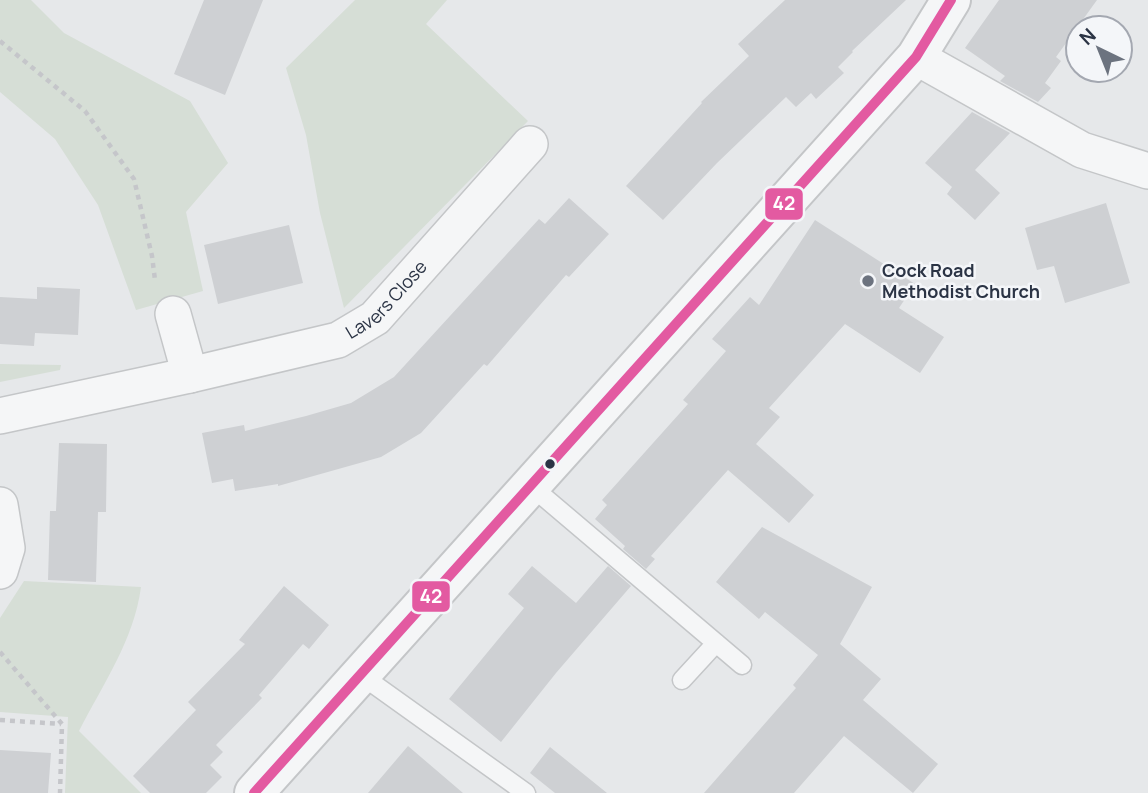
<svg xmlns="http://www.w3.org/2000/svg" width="1148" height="793" viewBox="0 0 1148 793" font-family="Manrope,sans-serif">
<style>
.green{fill:#d6ded6}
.building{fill:#ced0d3}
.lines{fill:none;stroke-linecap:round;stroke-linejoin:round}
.service-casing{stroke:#c4c6c8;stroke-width:21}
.minor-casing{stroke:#c4c6c8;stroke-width:38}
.tertiary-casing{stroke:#c4c6c8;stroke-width:42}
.path{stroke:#c5c6ca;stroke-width:4.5;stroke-dasharray:5 5;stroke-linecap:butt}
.service{stroke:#f5f6f7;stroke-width:18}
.minor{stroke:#f5f6f7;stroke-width:35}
.tertiary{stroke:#f5f6f7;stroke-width:38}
.bus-1-casing{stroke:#f4f6f9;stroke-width:16}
.bus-1{stroke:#e35aa1;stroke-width:10}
.poi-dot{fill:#6c737f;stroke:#f4f6f9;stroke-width:2.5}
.bus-dot{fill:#2b3445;stroke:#f4f6f9;stroke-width:2.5}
.labels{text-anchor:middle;stroke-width:5;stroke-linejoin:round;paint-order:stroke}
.poi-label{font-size:18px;font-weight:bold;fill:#2b3445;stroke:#f4f6f9;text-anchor:start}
.street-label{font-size:18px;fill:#2b3445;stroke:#f4f6f9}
.line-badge{stroke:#f4f6f9;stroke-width:2.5}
.badge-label{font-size:19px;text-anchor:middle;font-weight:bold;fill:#fff}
</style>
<rect width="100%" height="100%" fill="#e6e8ea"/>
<path class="green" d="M0,0H31L64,33L190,101L228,163L186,212L203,291L136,310L98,205L55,139L0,92Z
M355,0H447L426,24L528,121L344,308L320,213L306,135L286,68Z
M0,364L61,365L60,370L0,382Z
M24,581L141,587C134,640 103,684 79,731L141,793H65L68,717L0,712V618Z"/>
<path class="building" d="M204,0H263L225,95L174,74Z
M785,0H906L852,51L853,52L838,67L844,73L816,99L811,93L796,107L786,97L717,163L663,220L626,186L702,103L701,102L749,56L738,44Z
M999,0H1097L1056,57L1061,61L1045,83L1051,88L1038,102L1000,81L1005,76L965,48Z
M972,112L1010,133L975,170L1000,193L975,220L947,194L952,187L925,163Z
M569,198L609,234L569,277L566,275L487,366L484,364L421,433L381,457L278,486V484L235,491L233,479L212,483L202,433L244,425L245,431L306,416L351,403L394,377L539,219L545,224Z
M1106,203L1130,283L1065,303L1054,266L1037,270L1025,228Z
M815,220L915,284L899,308L944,337L920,373L845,324L769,408L780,417L756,444L814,495L789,523L728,470L651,556L655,559L646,569L623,549L625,546L595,519L607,505L602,500L688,404L683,400L726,351L712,339L750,297L759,305Z
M289,225L303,283L218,304L204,245Z
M37,287L80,289L78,335L35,333L34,346L0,344V297L37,299Z
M59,443L107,444L106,512H98L96,582L48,580L50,511H56Z
M762,527L872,587L840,644L881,679L863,700L938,764L913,793L844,736L794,793H704L796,688L793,685L818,655L765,612L759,619L716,582Z
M532,566L576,603L608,566L631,586L556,673L501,742L449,699L524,608L508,594Z
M284,586L329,625L309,649L303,644L259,695L262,698L216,745L223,752L210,765L222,777L206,793H150L133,776L196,710L188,702L245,644L239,640Z
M408,746L463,793H368Z
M550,747L607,793H555L530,773Z
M0,750L51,753L48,793H0Z"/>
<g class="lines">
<defs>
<path id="service" d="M531,486L742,665
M361,675L526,793
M682,680L716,643"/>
<g id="minor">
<path d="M916,57L1082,150L1148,171"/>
<path d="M173,314L190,375"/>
<path id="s1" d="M0,416L190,375L338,340L375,318L530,144"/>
<path d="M0,505L7,548L0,571"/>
</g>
<path id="tertiary" d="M254,793L916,57L951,0"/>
</defs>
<use href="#service" class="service-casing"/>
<use href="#minor" class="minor-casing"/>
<use href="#tertiary" class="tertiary-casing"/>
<path class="path" d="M0,41L85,111L134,179L152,256L155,280
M0,652L62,724L60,793
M0,720L61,724"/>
<use href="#service" class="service"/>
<use href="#minor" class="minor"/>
<use href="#tertiary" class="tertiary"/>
<defs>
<path id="bus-1" d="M254,793L916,57L951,0"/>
</defs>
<use href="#bus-1" class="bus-1-casing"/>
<use href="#bus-1" class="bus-1"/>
</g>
<circle class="poi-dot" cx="868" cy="281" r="7"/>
<circle class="bus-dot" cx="550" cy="464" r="6"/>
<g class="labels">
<g class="poi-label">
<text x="882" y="277">Cock Road<tspan x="882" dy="21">Methodist Church</tspan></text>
</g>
<g class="street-label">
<text dy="6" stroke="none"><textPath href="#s1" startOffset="410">Lavers Close</textPath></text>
</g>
</g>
<g class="line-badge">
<rect x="764" y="187" width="40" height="34" rx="7" fill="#e35aa1"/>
<rect x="411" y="580" width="40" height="33" rx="7" fill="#e35aa1"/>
</g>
<g class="badge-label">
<text x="784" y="210">42</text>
<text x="431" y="603">42</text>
</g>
<g transform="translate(1099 49) rotate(317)"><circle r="33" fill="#f4f6f9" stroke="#a4a8b1" stroke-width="2"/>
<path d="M0-5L12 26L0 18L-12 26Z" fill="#6c737f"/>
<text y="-10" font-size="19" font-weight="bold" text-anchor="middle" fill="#2b3445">N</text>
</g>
</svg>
